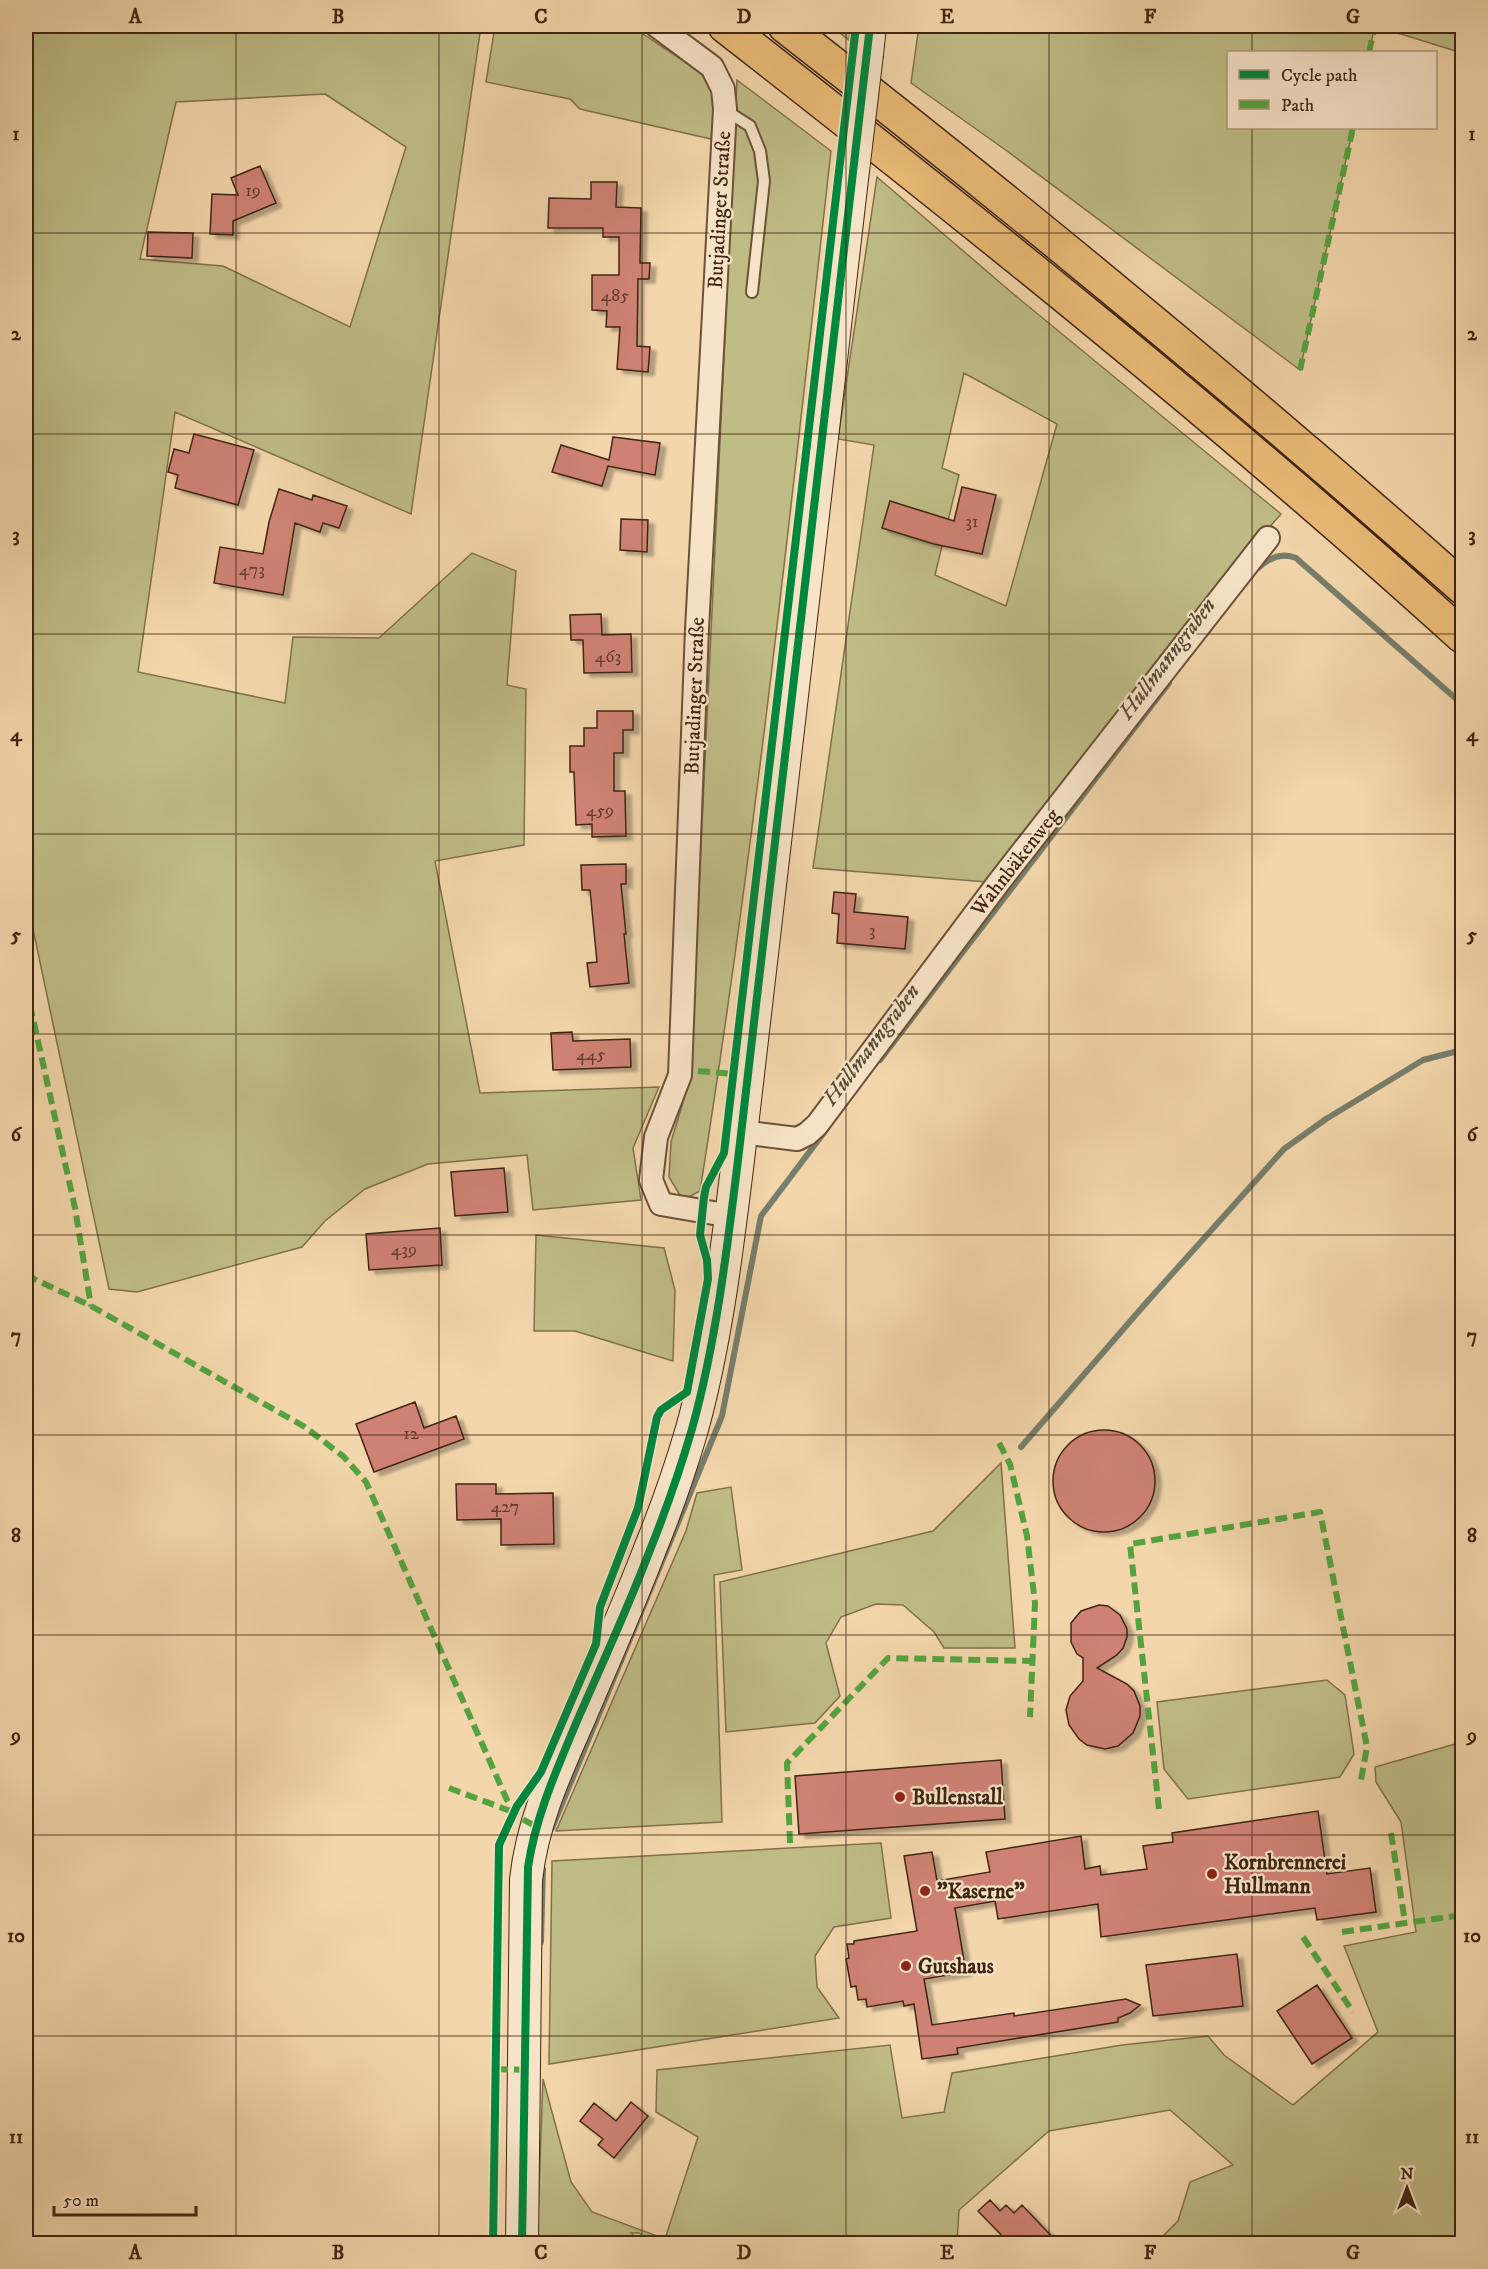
<svg xmlns="http://www.w3.org/2000/svg" width="1488" height="2269" viewBox="0 0 1488 2269" font-family="'IM FELL DW Pica',serif">
<style>
.green{fill:#bfbc86;stroke:#80704c;stroke-width:1.5;fill-rule:evenodd}
.lines{fill:none;stroke-linecap:round;stroke-linejoin:round}
.stream{stroke:#777e6b;stroke-width:6}
.building{fill:#cf8273;stroke:#402512;stroke-width:1.5;filter:url(#shadow)}
.lane-casing{stroke:#6d5138;stroke-width:14}
.street-casing{stroke:#6d5138;stroke-width:26}
.secondary-casing{stroke:#402512;stroke-width:34}
.highway-casing{stroke:#402512;stroke-width:36}
.lane{stroke:#f7e4c8;stroke-width:10}
.street{stroke:#f7e4c8;stroke-width:22}
.secondary{stroke:#f7e4c8;stroke-width:32}
.highway{stroke:#eabb76;stroke-width:33}
.secondary-bridge-casing{stroke:#402512;stroke-width:34;stroke-linecap:butt}
.secondary-bridge{stroke:#f7e4c8;stroke-width:32}
.quiet{stroke:#54a33f;stroke-width:6;stroke-dasharray:12 6;stroke-linecap:butt}
.cycleway-casing{stroke:#f7e4c8;stroke-width:11}
.cycleway{stroke:#00873e;stroke-width:8}
.grid{fill:none;stroke:#402512;stroke-width:1.5;stroke-opacity:0.55}
.poi-dot{fill:#8f2418;stroke:#f7e4c8;stroke-width:2}
.labels{text-anchor:middle;stroke-width:4.5;stroke-linejoin:round;paint-order:stroke}
.number-label{font-size:18px;fill:#643c2a}
.street-label{font-size:21px;fill:#402512;stroke:#f7e4c8}
.poi-label{font-size:21px;font-weight:bold;fill:#402512;stroke:#f7e4c8;text-anchor:start}
.water-label{font-size:22px;font-style:italic;fill:#574a37;stroke:#f7e4c8}
.neatline{fill:none;stroke:#402512;stroke-width:2}
.grid-label{font-size:20px;text-anchor:middle;font-weight:bold;fill:#402512}
</style>
<defs>
<filter id="shadow"><feDropShadow dx="6" dy="4" stdDeviation="1.5" flood-color="#0004"/></filter>
</defs>
<rect width="100%" height="100%" fill="#f3d6ab"/>
<filter id="stains"><feTurbulence type="fractalNoise" baseFrequency=".00333" numOctaves="4"/><feColorMatrix values="0 0 0 0 .2 0 0 0 0 .09 0 0 0 0 .02 0 0 0 .5 -.17"/></filter>
<radialGradient id="worn" r=".72"><stop offset=".6" stop-color="#630" stop-opacity="0"/><stop offset="1" stop-color="#630" stop-opacity=".3"/></radialGradient>
<path class="green" d="M26,26H481L411,514L175,412L138,672L285,703L293,637L379,638L472,553L516,571L507,685L526,689L524,845L435,861L480,1093L659,1087L633,1148L641,1200L533,1210L527,1155L428,1164L365,1189L325,1221L302,1247L137,1292L109,1289L26,896ZM325,94L406,147L350,327L223,266L140,259L176,102Z
M495,26H631L709,78L716,98L711,139L580,109L570,99L486,82Z
M831,26H851L849,40Z
M919,26H1462V53L1375,26L1369,52H1228V128H1353L1300,370L1007,151L911,83Z
M737,80L831,151C792,498 755,846 700,1191L683,1200L669,1177L671,1142L684,1099L691,1058Z
M877,177L1011,292L1281,514L1250,549L987,882L813,868L874,445L838,439ZM964,373L1057,424L1006,606L935,575L959,475L942,468Z
M536,1235L664,1248L675,1290L673,1361L575,1331H534Z
M1001,1463L1015,1648H944L934,1632L903,1605L876,1604L841,1617L826,1643L840,1696L815,1723L726,1732L720,1582L933,1531Z
M731,1487L742,1570L714,1575L722,1822L556,1831L686,1531L697,1493Z
M1327,1680L1345,1695L1354,1754L1340,1777L1188,1799L1164,1769L1157,1702Z
M1462,1742V2243H1156L1178,2221L1190,2182L1233,2165L1170,2110L1049,2131L959,2210L957,2243L656,2244L639,2233H631L643,2243L537,2244L543,2079L571,2182L592,2212L665,2239L698,2137L656,2112L657,2070L890,2045L902,2118L944,2112L952,2073L1122,2045L1208,2036L1224,2055L1293,2105L1378,2032L1344,1946L1416,1932L1401,1822L1376,1782L1375,1767Z
M881,1843L891,1918L834,1927L815,1956L817,1987L839,2018L549,2064L552,1861Z"/>
<g class="lines">
<path class="stream" d="M1258,568C1269,558 1282,552 1296,558L1462,704
M880,1060L1169,683
M1021,1447L1146,1303L1284,1149L1326,1119L1423,1060L1462,1050
M552,1828L722,1416L761,1216L826,1130
M541,1942L543,1869"/>
</g>
<path class="building" d="M260,166L276,203L233,221V235L210,234L212,194L238,195L231,178Z
M591,182H617L616,207L641,208L640,263H650L649,279H638L637,346L650,347L648,372L617,369L620,327H606L607,311L592,310V275H619V237H603V228H548L549,198L591,199Z
M148,232L193,233L192,258L147,256Z
M194,434L254,450L238,505L175,488L178,475L168,472L174,449L189,453Z
M613,437L660,443L655,475L608,466L602,486L552,472L561,445L609,460Z
M962,487L996,495L982,554L934,544L882,528L890,501L954,521Z
M279,489L312,500L313,495L347,506L339,528L323,523L320,532L295,523L283,595L214,583L220,547L263,554L269,522Z
M621,519L648,520L647,552L620,550Z
M601,614L602,635L631,634L632,672L584,673L583,640H571L570,615Z
M597,711H633V730H623V753H614V791H625L626,836L592,837V824L576,825L574,772H570V746H584V728H597Z
M626,864V884H621L626,934H624L629,983L590,987L587,963L597,962L590,890H582L581,865Z
M834,892L856,894L854,912L908,917L905,949L837,943L839,914L832,913Z
M572,1032L573,1041L630,1039L631,1067L553,1070L551,1033Z
M504,1168L508,1212L455,1216L451,1172Z
M440,1228L442,1265L369,1270L366,1234Z
M415,1402L424,1428L456,1416L464,1439L374,1472L356,1424Z
M1053 1481a51 51 0 1 1 102 0a51 51 0 1 1-102 0Z
M456,1484H496V1494L553,1493L554,1544L501,1545V1519L457,1520Z
M1099,1605L1108,1606L1120,1615L1127,1629V1637L1123,1648L1117,1655L1097,1668L1127,1684L1134,1691L1140,1706V1716L1133,1733L1118,1746L1105,1749L1087,1745L1079,1739L1069,1725L1066,1710L1070,1696L1083,1681V1658L1077,1654L1071,1642V1623L1081,1611Z
M1001,1760L1005,1819L799,1834L795,1776Z
M1318,1811L1327,1874L1370,1868L1376,1912L1317,1920L1315,1908L1101,1937L1098,1904L998,1919L995,1901L955,1908L966,1972L924,1979L932,2025L1014,2013V2016L1126,1999L1140,2005L1130,2013L1118,2018V2022L957,2048L958,2054L922,2059L914,2004L904,2006L903,2001L867,2007L866,1999L858,2000L856,1986L851,1987L846,1959L849,1958L847,1944H854V1941L917,1931L904,1856L932,1852L937,1881L990,1872L986,1852L1081,1836L1085,1869L1100,1866L1101,1875L1147,1869L1143,1846L1173,1842L1172,1833Z
M1237,1954L1243,2006L1153,2016L1146,1965Z
M1317,1985L1352,2038L1312,2064L1277,2011Z
M631,2102L648,2116L614,2158L598,2145L603,2139L580,2121L594,2103L616,2121Z
M990,2200L1000,2211L1006,2205L1014,2213L1022,2205L1059,2244H1010L978,2211Z"/>
<g class="lines">
<defs>
<path id="lane" d="M725,110L750,126L760,151L764,181L752,292"/>
<path id="street" d="M657,26L712,67L723,89L725,109L697,629L680,1075L656,1137L651,1180L661,1204L731,1216
M741,1132L797,1139L807,1134L817,1125L999,882L1268,538"/>
<path id="secondary" d="M867,54L870,26
M522,2244L526,1880C532,1823 555,1773 578,1721C602,1664 628,1607 650,1549C666,1510 680,1470 692,1429C716,1342 727,1250 738,1160L854,162"/>
<path id="highway" d="M725,26C976,222 1226,422 1462,636
M785,26C1016,206 1243,393 1462,587"/>
</defs>
<use href="#lane" class="lane-casing"/>
<use href="#street" class="street-casing"/>
<use href="#secondary" class="secondary-casing"/>
<use href="#highway" class="highway-casing"/>
<use href="#lane" class="lane"/>
<use href="#street" class="street"/>
<use href="#secondary" class="secondary"/>
<use href="#highway" class="highway"/>
<defs>
<path id="secondary-bridge" d="M854,162L867,54"/>
</defs>
<use href="#secondary-bridge" class="secondary-bridge-casing"/>
<use href="#secondary-bridge" class="secondary-bridge"/>
<path class="quiet" d="M1369,52L1375,26
M1300,370L1353,128
M26,987L75,1208L91,1306
M698,1071L733,1074
M26,1275L91,1306L305,1427L344,1457L366,1482L507,1800L517,1816L535,1826
M999,1443L1010,1464L1027,1536L1035,1603L1030,1717
M449,1788L513,1812
M1159,1809L1130,1544L1320,1512L1367,1747L1360,1785
M1391,1833L1405,1922
M790,1843L787,1763L888,1658L1033,1661
M1342,1932L1462,1915
M1303,1937L1353,2012
M496,2069L525,2070"/>
<defs>
<path id="cycleway" d="M493,2244L499,1845L517,1806L541,1772L596,1644L600,1607L638,1508L657,1417L661,1410L687,1392L708,1279L707,1260L700,1235L704,1197L706,1187L724,1153L856,26
M522,2244L528,1867C536,1815 557,1769 577,1721C602,1664 628,1608 650,1550C666,1510 680,1470 692,1429C716,1342 727,1250 738,1160L870,26"/>
</defs>
<use href="#cycleway" class="cycleway-casing"/>
<use href="#cycleway" class="cycleway"/>
</g>
<path class="grid" d="M236,26V2244M439,26V2244M642,26V2244M846,26V2244M1049,26V2244M1252,26V52M1252,128V2244M26,233H1462M26,434H1462M26,634H1462M26,834H1462M26,1034H1462M26,1235H1462M26,1435H1462M26,1635H1462M26,1835H1462M26,2036H1462"/>
<g class="poi-dot">
<circle cx="900" cy="1797" r="6"/>
<circle cx="1212" cy="1874" r="6"/>
<circle cx="925" cy="1891" r="6"/>
<circle cx="906" cy="1966" r="6"/>
</g>
<g class="labels">
<g class="number-label">
<text x="253" y="196">19</text>
<text x="615" y="301">485</text>
<text x="972" y="527">31</text>
<text x="252" y="575">473</text>
<text x="608" y="662">463</text>
<text x="600" y="816">459</text>
<text x="872" y="936">3</text>
<text x="591" y="1060">445</text>
<text x="404" y="1255">439</text>
<text x="411" y="1439">12</text>
<text x="505" y="1512">427</text>
</g>
<g class="street-label">
<text transform="translate(719 210) rotate(-87)" y="7">Butjadinger Straße</text>
<text transform="translate(694 696) rotate(-88)" y="7">Butjadinger Straße</text>
<text transform="translate(1015 862) rotate(-52)" y="7">Wahnbäkenweg</text>
</g>
<g class="poi-label">
<text x="912" y="1804">Bullenstall</text>
<text x="1224" y="1869">Kornbrennerei<tspan x="1224" dy="24">Hullmann</tspan></text>
<text x="937" y="1898">"Kaserne"</text>
<text x="918" y="1973">Gutshaus</text>
</g>
<g class="water-label">
<text transform="translate(1166 658) rotate(-53)" y="8">Hullmanngraben</text>
<text transform="translate(870 1044) rotate(-53)" y="8">Hullmanngraben</text>
</g>
</g>
<rect width="1488" height="2269" fill="none" stroke="#f3d6ab" stroke-width="66"/>
<rect x="1227" y="51" width="210" height="78" fill="#f7e4c8" stroke="#ae987f" stroke-width="1.5"/>
<rect x="1239" y="70" width="30" height="9" fill="#00873e" stroke="#ae987f" stroke-width="1.5"/>
<text x="1281" y="81" font-size="18" fill="#402512">Cycle path</text>
<rect x="1239" y="100" width="30" height="9" fill="#54a33f" stroke="#ae987f" stroke-width="1.5"/>
<text x="1281" y="111" font-size="18" fill="#402512">Path</text>
<g transform="translate(1407 2188)" stroke="#f7e4c8" stroke-width="4.5" paint-order="stroke">
<path d="M0-4.5L10 22L0 15L-10 22Z" fill="#402512"/>
<text y="-9" font-size="16" font-weight="bold" text-anchor="middle" fill="#402512">N</text>
</g>
<path d="M54 2206v9h142v-9" fill="none" stroke="#402512" stroke-width="3"/>
<text x="63" y="2206" font-size="18" fill="#402512" stroke="#f7e4c8" stroke-width="4.5" paint-order="stroke">50 m</text>
<rect x="33" y="33" width="1422" height="2203" class="neatline"/>
<g class="grid-label">
<text x="135" y="23">A</text>
<text x="338" y="23">B</text>
<text x="541" y="23">C</text>
<text x="744" y="23">D</text>
<text x="947" y="23">E</text>
<text x="1150" y="23">F</text>
<text x="1353" y="23">G</text>
<text x="16" y="140">1</text>
<text x="1472" y="140">1</text>
<text x="16" y="340">2</text>
<text x="1472" y="340">2</text>
<text x="16" y="541">3</text>
<text x="1472" y="541">3</text>
<text x="16" y="741">4</text>
<text x="1472" y="741">4</text>
<text x="16" y="941">5</text>
<text x="1472" y="941">5</text>
<text x="16" y="1141">6</text>
<text x="1472" y="1141">6</text>
<text x="16" y="1342">7</text>
<text x="1472" y="1342">7</text>
<text x="16" y="1542">8</text>
<text x="1472" y="1542">8</text>
<text x="16" y="1742">9</text>
<text x="1472" y="1742">9</text>
<text x="16" y="1942">10</text>
<text x="1472" y="1942">10</text>
<text x="16" y="2143">11</text>
<text x="1472" y="2143">11</text>
<text x="135" y="2259">A</text>
<text x="338" y="2259">B</text>
<text x="541" y="2259">C</text>
<text x="744" y="2259">D</text>
<text x="947" y="2259">E</text>
<text x="1150" y="2259">F</text>
<text x="1353" y="2259">G</text>
</g>
<rect width="100%" height="100%" filter="url(#stains)"/>
<rect width="100%" height="100%" fill="url(#worn)"/>
</svg>
